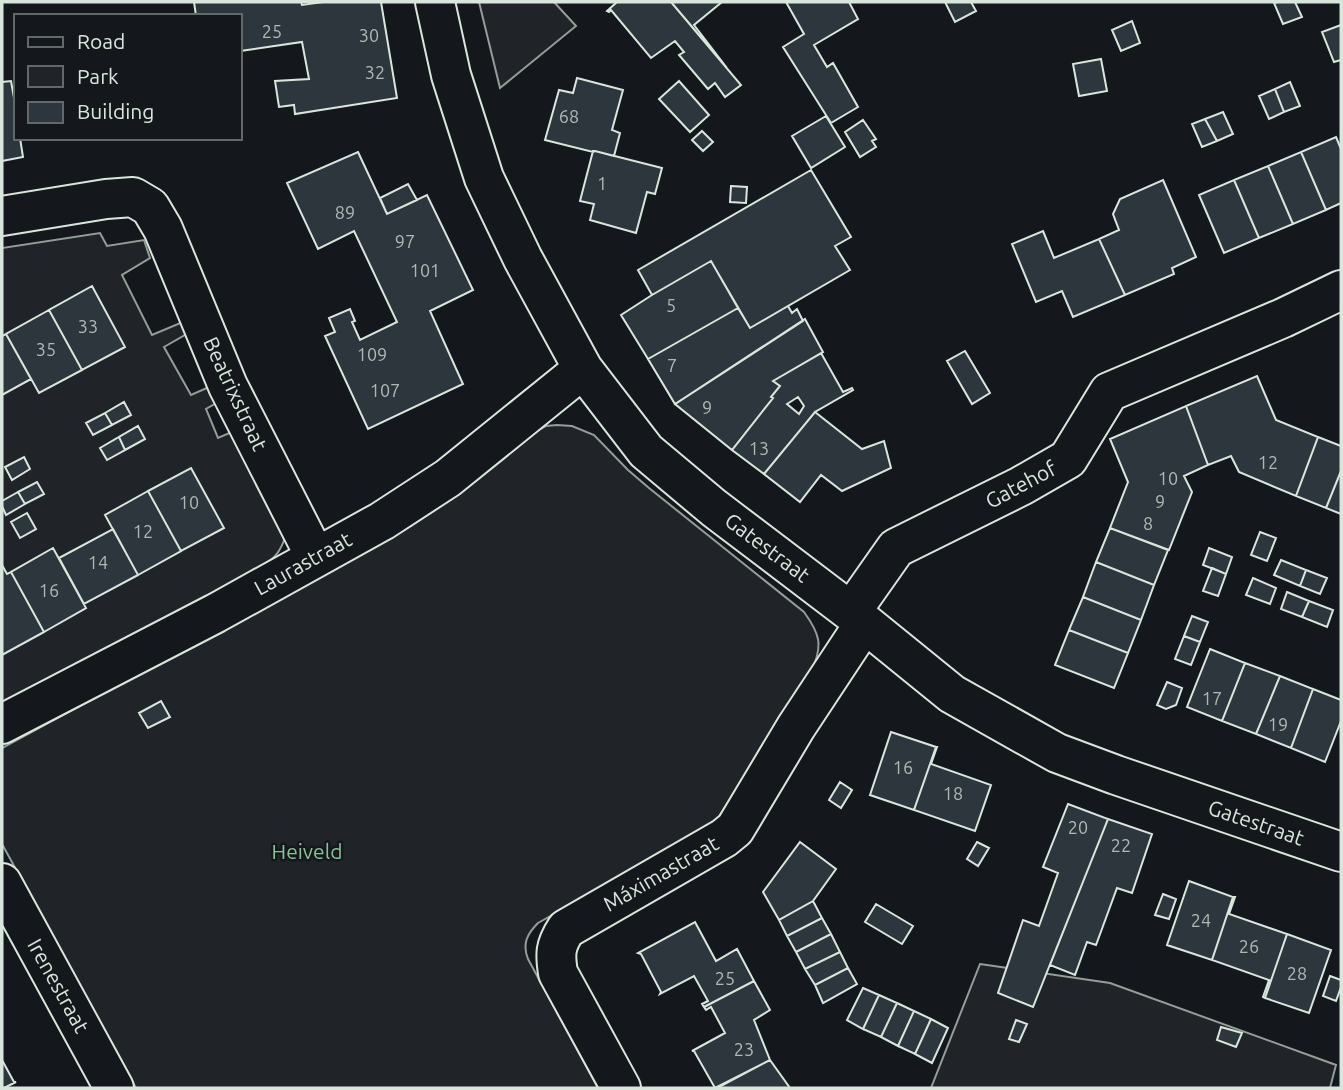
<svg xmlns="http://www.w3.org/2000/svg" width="1343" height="1090" viewBox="0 0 1343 1090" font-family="Ubuntu,sans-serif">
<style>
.green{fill:#202428;stroke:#939e99;stroke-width:2}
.building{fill:#2c363c;stroke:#d8e6dc;stroke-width:2;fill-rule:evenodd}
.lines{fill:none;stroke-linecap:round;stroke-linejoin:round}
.street-casing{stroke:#d8e6dc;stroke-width:42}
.street{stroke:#14181c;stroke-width:38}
.labels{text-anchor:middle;stroke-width:5;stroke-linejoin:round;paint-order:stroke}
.number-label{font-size:18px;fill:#adbab4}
.street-label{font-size:21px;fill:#d8e6dc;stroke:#14181c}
.park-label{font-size:21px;fill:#8ac095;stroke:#14181c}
</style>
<rect width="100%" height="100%" fill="#14181c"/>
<path class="green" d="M479,2H554L576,26L500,88Z
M100,233L107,246L144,240L150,258L122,275L152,335L185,321L190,332L164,347L191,395L216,384L220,401L206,409L218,438L234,431L286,535C281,550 276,558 262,566L2,707V248Z
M557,425L572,426L594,435L628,470L649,488L804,612C820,634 823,645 812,670L713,826L538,923C527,934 522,944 528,959L598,1088H136L2,844V748L411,526L436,509L532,433L546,426Z
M980,964L1110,983L1336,1065L1330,1088H931Z"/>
<path class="building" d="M194,2H301L302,5L323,2H381L397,98L295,114L294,105L279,107L275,81L309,79L302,42L240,51V16H196Z
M617,2H671L741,85L725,97L715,83L708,89L679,55L684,52L675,41L651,58L611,10L609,12L607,11Z
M671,2H722L694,25L727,68Z
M786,2H849L858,19L814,45L827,67L833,63L858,107L831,123L783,47L804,34Z
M945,2H971L976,11L955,22Z
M1278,2H1295L1302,17L1283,24L1274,3Z
M1132,21L1140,43L1121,51L1112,30Z
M1341,25V60L1334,62L1322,32Z
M1101,59L1107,91L1079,96L1073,64Z
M577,78L623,90L612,130L620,133L614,156L595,151L593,152L545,140L559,90L573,93Z
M11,81L16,109V138H20L23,157L2,161V82Z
M679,81L709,115L690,132L659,99Z
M1290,82L1300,106L1284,112L1275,89Z
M1275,89L1284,112L1269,119L1259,96Z
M1223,112L1233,134L1217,141L1205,119Z
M826,116L845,147L811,168L792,136Z
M1205,119L1217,141L1202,147L1192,124Z
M863,120L876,139L872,141L876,147L860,157L845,132Z
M702,131L713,142L703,151L692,140Z
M1336,137L1341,149V203L1326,210L1301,152Z
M593,151H595L662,168L655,194L647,192L636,233L590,220L594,204L580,201Z
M358,152L387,214L427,195L473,290L430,311L463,384L368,429L325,336L335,332L329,318L350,309L355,321L352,322L360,340L397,322L354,231L318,249L287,183Z
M1301,152L1326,210L1293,224L1268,166Z
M1268,166L1293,224L1259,238L1234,180Z
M811,170L851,237L835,246L850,270L750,328L711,261L652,295L638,270Z
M1163,180L1196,257L1172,268L1174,274L1125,295L1099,239L1119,230L1113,214L1120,199Z
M1234,180L1259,238L1224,253L1199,195Z
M408,184L417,200L387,214L380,198Z
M731,186L747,187L746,203L730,202Z
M1043,231L1054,258L1099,239L1125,295L1073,317L1062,291L1036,302L1012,244Z
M711,261L738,308L648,359L621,315L652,295Z
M92,286L125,347L82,370L49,310Z
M788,306L792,313L797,309L803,321L675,404L648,359L738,308L750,328Z
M49,310L82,370L39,393L6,334Z
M805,319L823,352L773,381L780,386L771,397L773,398L732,450L675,404Z
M6,334L31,379L2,395V336Z
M965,351L990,393L972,404L947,361Z
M821,353L843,392L852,388L853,390L815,412L764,474L732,450L773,398L771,397L780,386L773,381ZM798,397L804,406L799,414L787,404Z
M1257,376L1276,420L1318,437L1296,496L1239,472L1231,456L1208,465L1186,406Z
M124,402L131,415L112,425L105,413Z
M1186,406L1208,465L1184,476L1192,492L1169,550L1110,528L1128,482L1110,439Z
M815,412L862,449L884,441L891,468L842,491L821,475L800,502L764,474Z
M105,413L112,425L93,435L86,423Z
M138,426L145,439L125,450L119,437Z
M119,437L125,450L107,460L100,448Z
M1318,437L1341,446V471L1326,508L1296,496Z
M24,457L30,469L12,480L5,467Z
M191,468L224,528L181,551L148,491Z
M1341,471V514L1326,508Z
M37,482L44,494L25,504L18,492Z
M148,491L181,551L138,575L105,515Z
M18,492L25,504L6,515L2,506V501Z
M27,513L36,529L20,538L11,522Z
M1110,528L1168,550L1154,585L1096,562Z
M113,529L138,575L84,604L59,558Z
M1260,532L1276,538L1267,561L1251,555Z
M53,548L86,608L44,632L11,572Z
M1209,548L1232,557L1226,574L1203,565Z
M1281,560L1306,570L1300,586L1274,575Z
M1096,562L1154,585L1141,620L1083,597Z
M2,565L7,574L11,572L44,632L2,655Z
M1212,568L1226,574L1218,596L1203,591Z
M1306,570L1327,578L1320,594L1300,586Z
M1253,578L1276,588L1270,604L1246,595Z
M1287,592L1309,601L1302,617L1281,609Z
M1083,597L1141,620L1128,653L1069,630Z
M1309,601L1333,610L1327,627L1302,617Z
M1192,616L1208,622L1200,642L1184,636Z
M1069,630L1128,653L1114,688L1055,665Z
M1184,636L1200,642L1191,665L1175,659Z
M1210,649L1245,663L1222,721L1187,707Z
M1245,663L1280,676L1256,734L1222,721Z
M1280,676L1313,689L1291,748L1256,734Z
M1167,682L1182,688L1176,705L1166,709L1157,705Z
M1313,689L1341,700V721L1325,762L1291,748Z
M161,701L170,717L148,728L139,713Z
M891,732L936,747L914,810L870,795Z
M936,747H937L931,764L991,785L975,831L914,810Z
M840,782L852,790L841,808L829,800Z
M1068,804L1108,819L1033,1007L998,993L1023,920L1039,926L1058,873L1043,867Z
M1108,819L1152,834L1132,893L1117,888L1096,945L1087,942L1075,975L1050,965Z
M800,842L836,869L813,901L779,920L763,892Z
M977,842L989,848L978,866L967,859Z
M1189,881L1233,897L1212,960L1167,945Z
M1163,894L1176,899L1169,919L1155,915Z
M1233,897H1235L1229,914L1287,934L1265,998L1263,997L1269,980L1212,960Z
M813,901L822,918L787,936L779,920Z
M876,904L913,926L902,944L865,922Z
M822,918L831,934L796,952L787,936Z
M695,922L716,961L737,949L754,981L704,1007L702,1004L708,1001L694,976L660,994L661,992L641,954L638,953Z
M831,934L840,952L805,969L796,952Z
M1287,934L1331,950L1309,1013L1265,998Z
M840,952L848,968L815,985L805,969Z
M848,968L857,984L823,1003L815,985Z
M1330,976L1341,980V987L1336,1001L1323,996Z
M754,981L770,1010L754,1020L770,1060L715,1088L694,1051H692L725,1033L711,1007L706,1010L704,1007Z
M863,988L879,995L863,1029L847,1020Z
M879,995L897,1003L881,1037L863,1029Z
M897,1003L914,1011L898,1046L881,1037Z
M914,1011L931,1019L915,1054L898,1046Z
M931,1019L948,1028L932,1063L915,1054Z
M1016,1020L1027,1024L1019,1042L1009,1039Z
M1221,1027L1242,1033L1236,1047L1217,1040Z
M2,1060L14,1082H16L4,1088H2Z
M770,1060L790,1088H717Z"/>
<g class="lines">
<defs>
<path id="street" d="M435,2L451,75L484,178L523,259L583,369L646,451L714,508L851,612L952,694L1057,753L1116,775L1341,852
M2,216L106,199L133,197L150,207L163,229L228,386L315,556
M851,612L896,548L1021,486L1068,459L1109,392L1283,318L1341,290
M2,724L216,613L382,521L448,478L583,369
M2,883L114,1088
M621,1088L558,973C555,954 555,946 566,929L724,838L735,829L796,727L864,624"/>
</defs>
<use href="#street" class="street-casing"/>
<use href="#street" class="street"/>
</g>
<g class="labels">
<g class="number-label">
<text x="272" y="38">25</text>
<text x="369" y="42">30</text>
<text x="375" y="79">32</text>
<text x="569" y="123">68</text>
<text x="602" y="190">1</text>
<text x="345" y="219">89</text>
<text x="405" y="248">97</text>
<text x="425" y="277">101</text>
<text x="671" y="312">5</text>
<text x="88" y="333">33</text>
<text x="46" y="356">35</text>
<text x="372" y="361">109</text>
<text x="672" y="372">7</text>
<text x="385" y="397">107</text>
<text x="707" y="414">9</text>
<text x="759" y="455">13</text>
<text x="1268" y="469">12</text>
<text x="1168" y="485">10</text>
<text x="1160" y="508">9</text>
<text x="189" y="509">10</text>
<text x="1148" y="530">8</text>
<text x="143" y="538">12</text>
<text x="98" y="569">14</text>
<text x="49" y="597">16</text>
<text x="1212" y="705">17</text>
<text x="1278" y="731">19</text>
<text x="903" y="774">16</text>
<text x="953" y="800">18</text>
<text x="1078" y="834">20</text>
<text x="1121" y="852">22</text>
<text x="1201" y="927">24</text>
<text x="1249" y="953">26</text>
<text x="1297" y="980">28</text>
<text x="725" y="985">25</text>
<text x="744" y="1056">23</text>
</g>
<g class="street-label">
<text transform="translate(235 394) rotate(65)" y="7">Beatrixstraat</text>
<text transform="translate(1021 485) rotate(-28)" y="7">Gatehof</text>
<text transform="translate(767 548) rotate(37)" y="7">Gatestraat</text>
<text transform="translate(303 564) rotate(-29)" y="7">Laurastraat</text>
<text transform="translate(1256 823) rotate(19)" y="7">Gatestraat</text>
<text transform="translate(661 874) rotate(-30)" y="7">Máximastraat</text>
<text transform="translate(58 986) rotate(61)" y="7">Irenestraat</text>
</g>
<g class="park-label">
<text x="307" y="859">Heiveld</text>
</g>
</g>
<rect width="1343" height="1090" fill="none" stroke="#d8e6dc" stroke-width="7"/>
<rect x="14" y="14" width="228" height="126" fill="#14181c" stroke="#626a69" stroke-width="2"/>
<rect x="28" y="37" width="35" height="10" fill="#14181c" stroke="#626a69" stroke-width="2"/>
<text x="77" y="49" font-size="21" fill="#d8e6dc">Road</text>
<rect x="28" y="66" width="35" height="21" fill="#202428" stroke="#626a69" stroke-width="2"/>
<text x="77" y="84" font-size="21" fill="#d8e6dc">Park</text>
<rect x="28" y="102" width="35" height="21" fill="#2c363c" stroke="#626a69" stroke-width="2"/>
<text x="77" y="119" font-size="21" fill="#d8e6dc">Building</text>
</svg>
